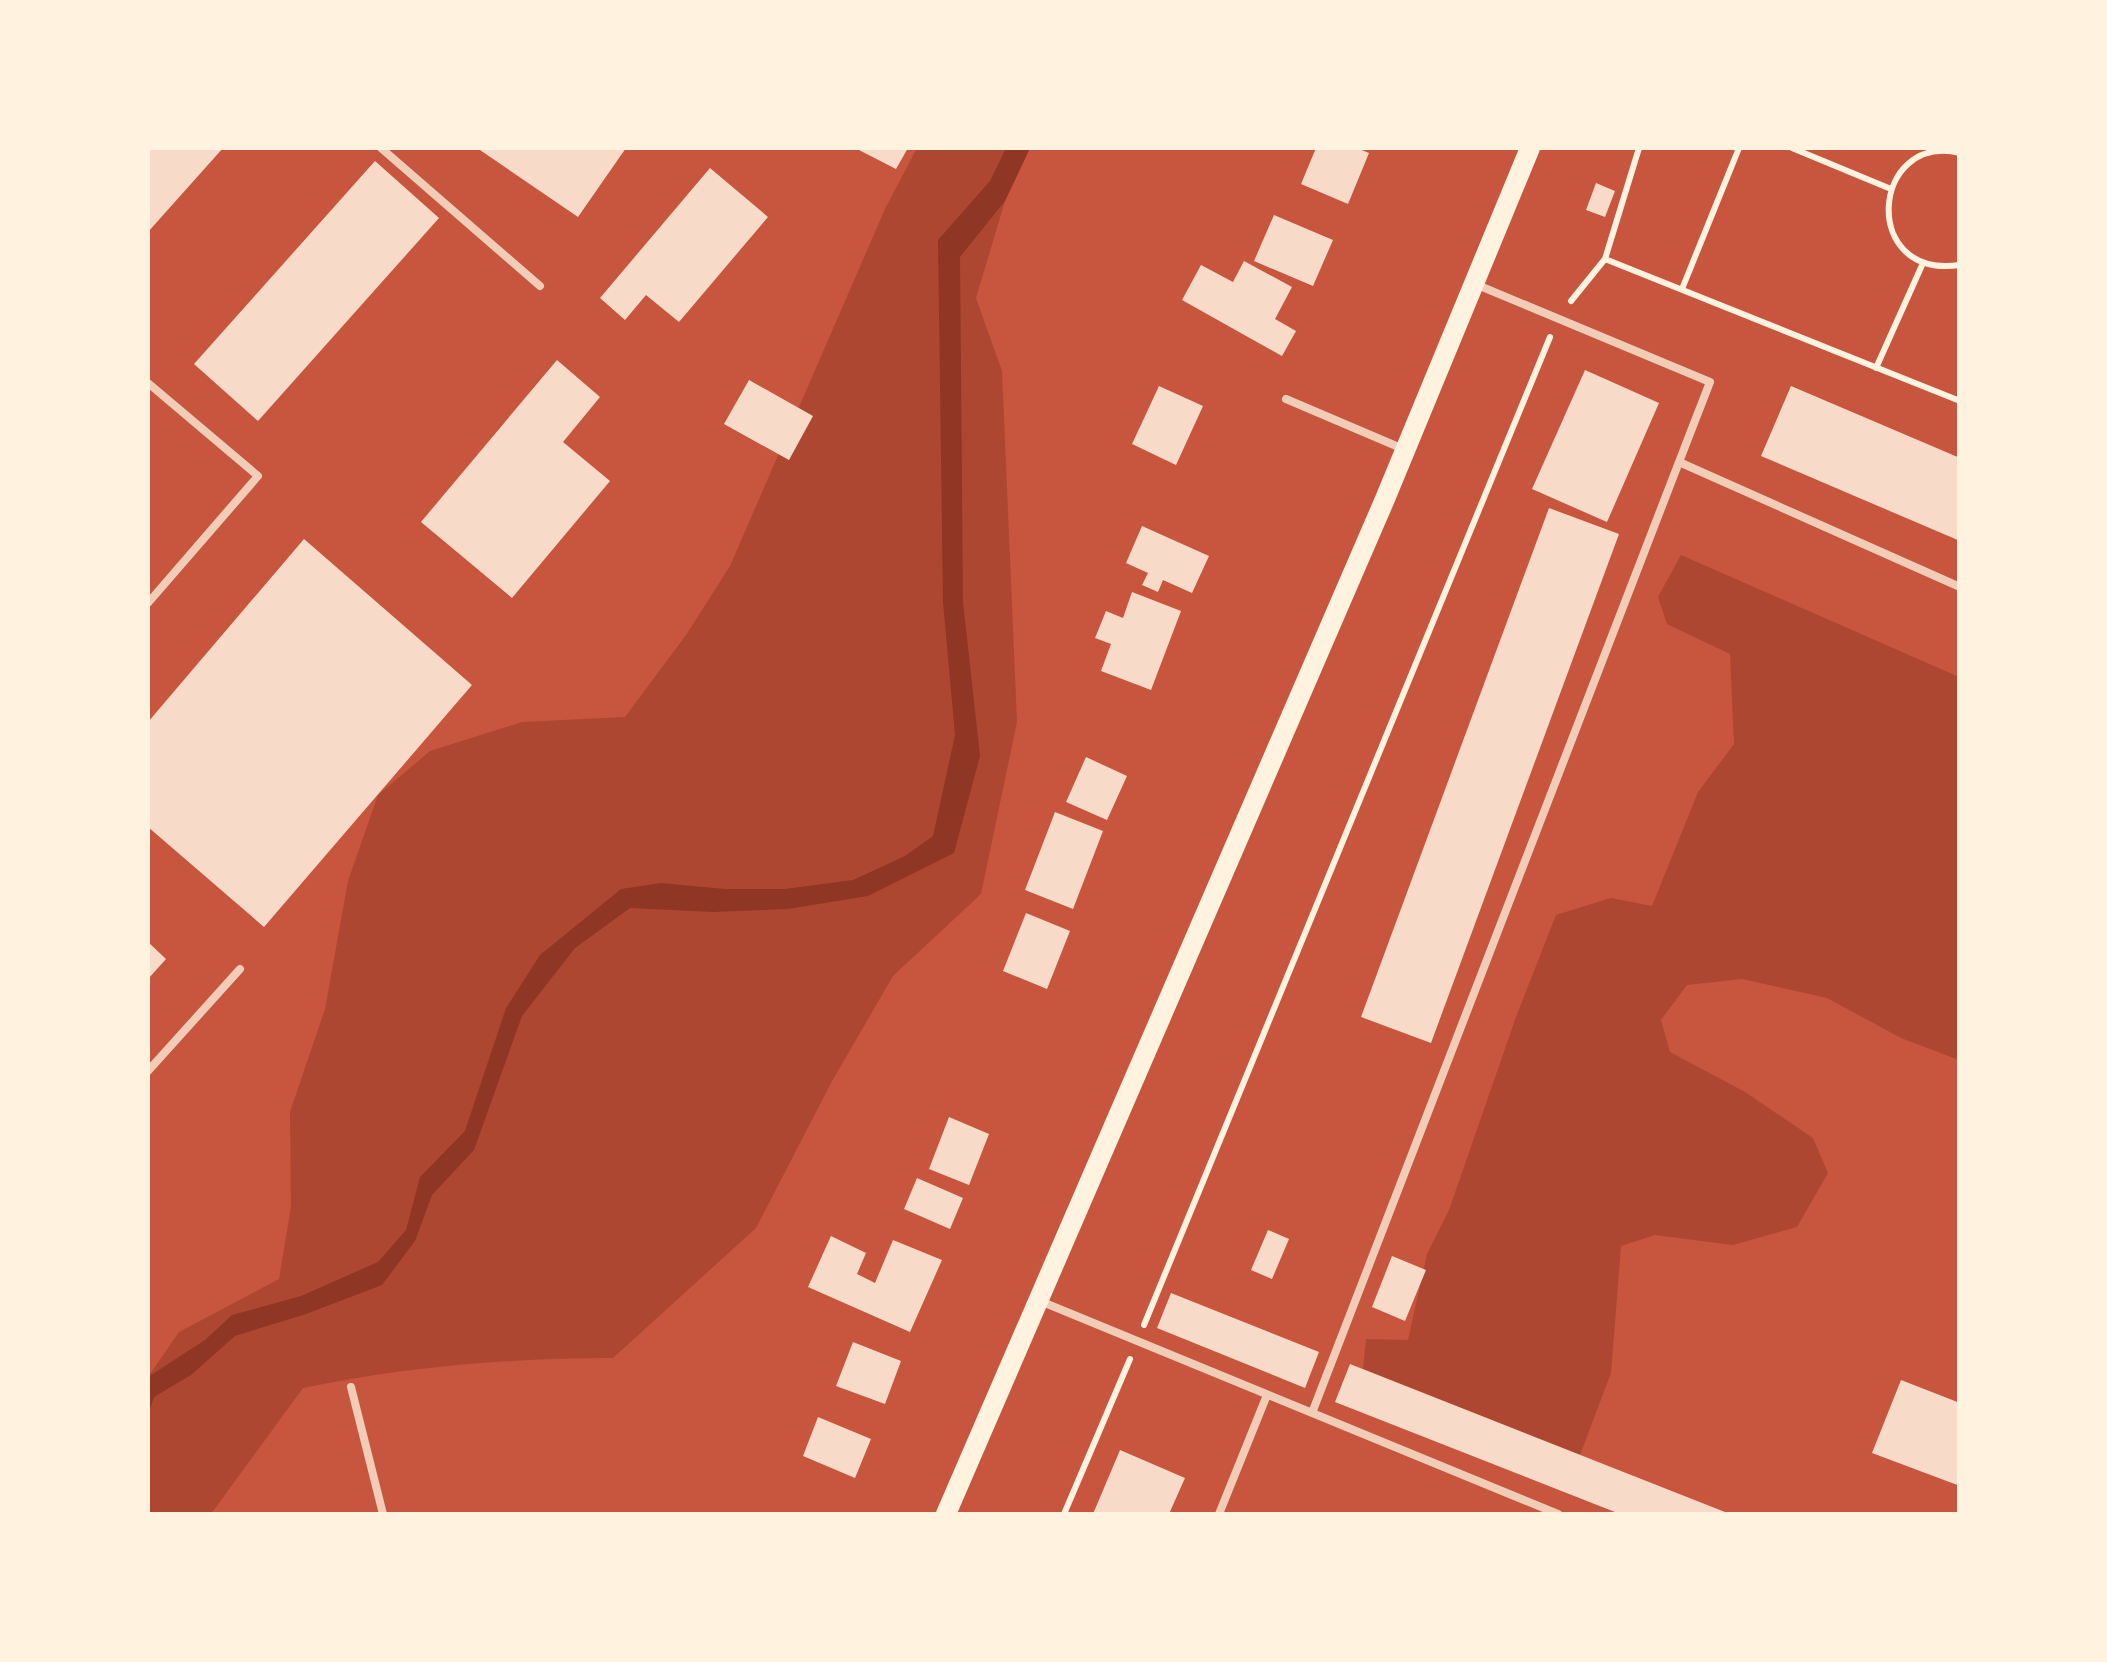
<svg xmlns="http://www.w3.org/2000/svg" width="2107" height="1662" viewBox="0 0 2107 1662" font-family="Overpass,sans-serif">
<style>
.green{fill:#ae4732}
.water{fill:#8f3625}
.building{fill:#f7dbc8}
.lines{fill:none;stroke-linecap:round;stroke-linejoin:round}
.path{stroke:#fff3e0;stroke-width:6}
.service{stroke:#f1ccb7;stroke-width:8}
.secondary{stroke:#fff3e0;stroke-width:20}
</style>
<rect width="100%" height="100%" fill="#c8553d"/>
<path class="green" d="M917,148H1030L1005,201L976,298L1002,371L1017,722L981,894L893,976L831,1083L756,1228L613,1358C509,1358 404,1367 303,1388L211,1514H148V1377L179,1332L279,1279L291,1207L290,1112L325,1009L348,881L378,795L430,751L522,722L625,717L686,635L730,566L885,209Z
M1681,555L1959,677V1060L1901,1038L1827,998L1742,979L1687,985L1661,1020L1670,1052L1745,1092L1813,1138L1828,1173L1797,1227L1733,1245L1655,1235L1621,1246L1611,1373L1580,1455L1363,1369L1366,1339L1408,1340L1427,1254L1449,1210L1516,1017L1556,915L1611,898L1652,906L1698,792L1734,744L1730,654L1667,624L1658,597Z"/>
<path class="water" d="M1006,148H1030L1005,201L960,257L963,602L980,756L954,853L868,896L788,909L713,912L630,908L575,948L522,1016L474,1150L432,1195L415,1241L382,1285L306,1314L235,1336L191,1375L154,1397L148,1415V1377L205,1340L232,1315L301,1296L378,1262L406,1230L420,1177L465,1131L506,1008L540,955L621,889L661,883L725,889H785L853,880L905,856L933,836L955,735L943,602L938,240L990,181Z"/>
<path class="building" d="M148,148H223L148,232Z
M477,148H626L578,217Z
M855,148H908L896,169Z
M1316,148H1357L1369,153L1348,204L1301,184Z
M375,161L439,218L258,421L194,364Z
M710,168L768,217L679,322L646,295L625,320L600,298Z
M1596,183L1615,191L1605,217L1586,210Z
M1274,215L1333,240L1313,286L1254,261Z
M1244,261L1292,287L1275,319L1296,331L1282,356L1182,300L1201,265L1233,282Z
M557,360L600,397L563,442L610,481L512,598L421,522Z
M1585,370L1659,403L1607,522L1532,489Z
M749,380L813,416L789,460L724,424Z
M1159,386L1203,406L1176,465L1132,444Z
M1791,386L1960,458V541L1761,456Z
M1549,508L1619,534L1431,1043L1361,1017Z
M1142,526L1209,556L1192,593L1163,580L1158,592L1142,585L1148,573L1126,563Z
M304,539L472,685L264,927L148,827V722Z
M1132,592L1181,611L1151,690L1101,671L1111,644L1095,638L1106,611L1123,618Z
M1086,757L1127,776L1107,820L1066,802Z
M1055,812L1103,831L1073,909L1025,890Z
M1026,913L1070,931L1047,989L1003,971Z
M148,942L166,959L148,979Z
M949,1117L989,1134L969,1185L929,1169Z
M917,1178L963,1198L950,1229L904,1209Z
M1268,1230L1289,1239L1272,1279L1251,1270Z
M831,1236L866,1253L857,1274L875,1283L893,1240L942,1260L910,1332L808,1287Z
M1392,1256L1426,1270L1405,1321L1372,1307Z
M1171,1293L1319,1352L1305,1388L1157,1328Z
M853,1342L901,1361L885,1404L836,1386Z
M1350,1364L1730,1514H1620L1335,1402Z
M1901,1380L1960,1403V1486L1872,1453Z
M818,1417L871,1439L855,1478L803,1456Z
M1120,1450L1185,1478L1169,1514H1093Z"/>
<g class="lines">
<path class="path" d="M1792,148L1891,189
M1960,153C1871,132 1859,280 1960,265
M1605,259L1960,401
M1682,289L1739,148
M1571,301L1605,259L1639,148
M1876,368L1923,263
M1144,1325L1550,337
M1064,1514L1130,1359"/>
<path class="service" d="M381,148L540,286
M1475,284L1710,382L1679,462
M148,383L258,476L148,603
M1286,399L1401,448
M148,1071L240,969
M1040,1301L1558,1514
M351,1387L383,1514
M1312,1413L1679,462L1960,587
M1219,1514L1267,1395"/>
<path class="secondary" d="M946,1514L1385,499L1530,148"/>
</g>
<rect width="2107" height="1662" fill="none" stroke="#fff3e0" stroke-width="300"/>
</svg>
